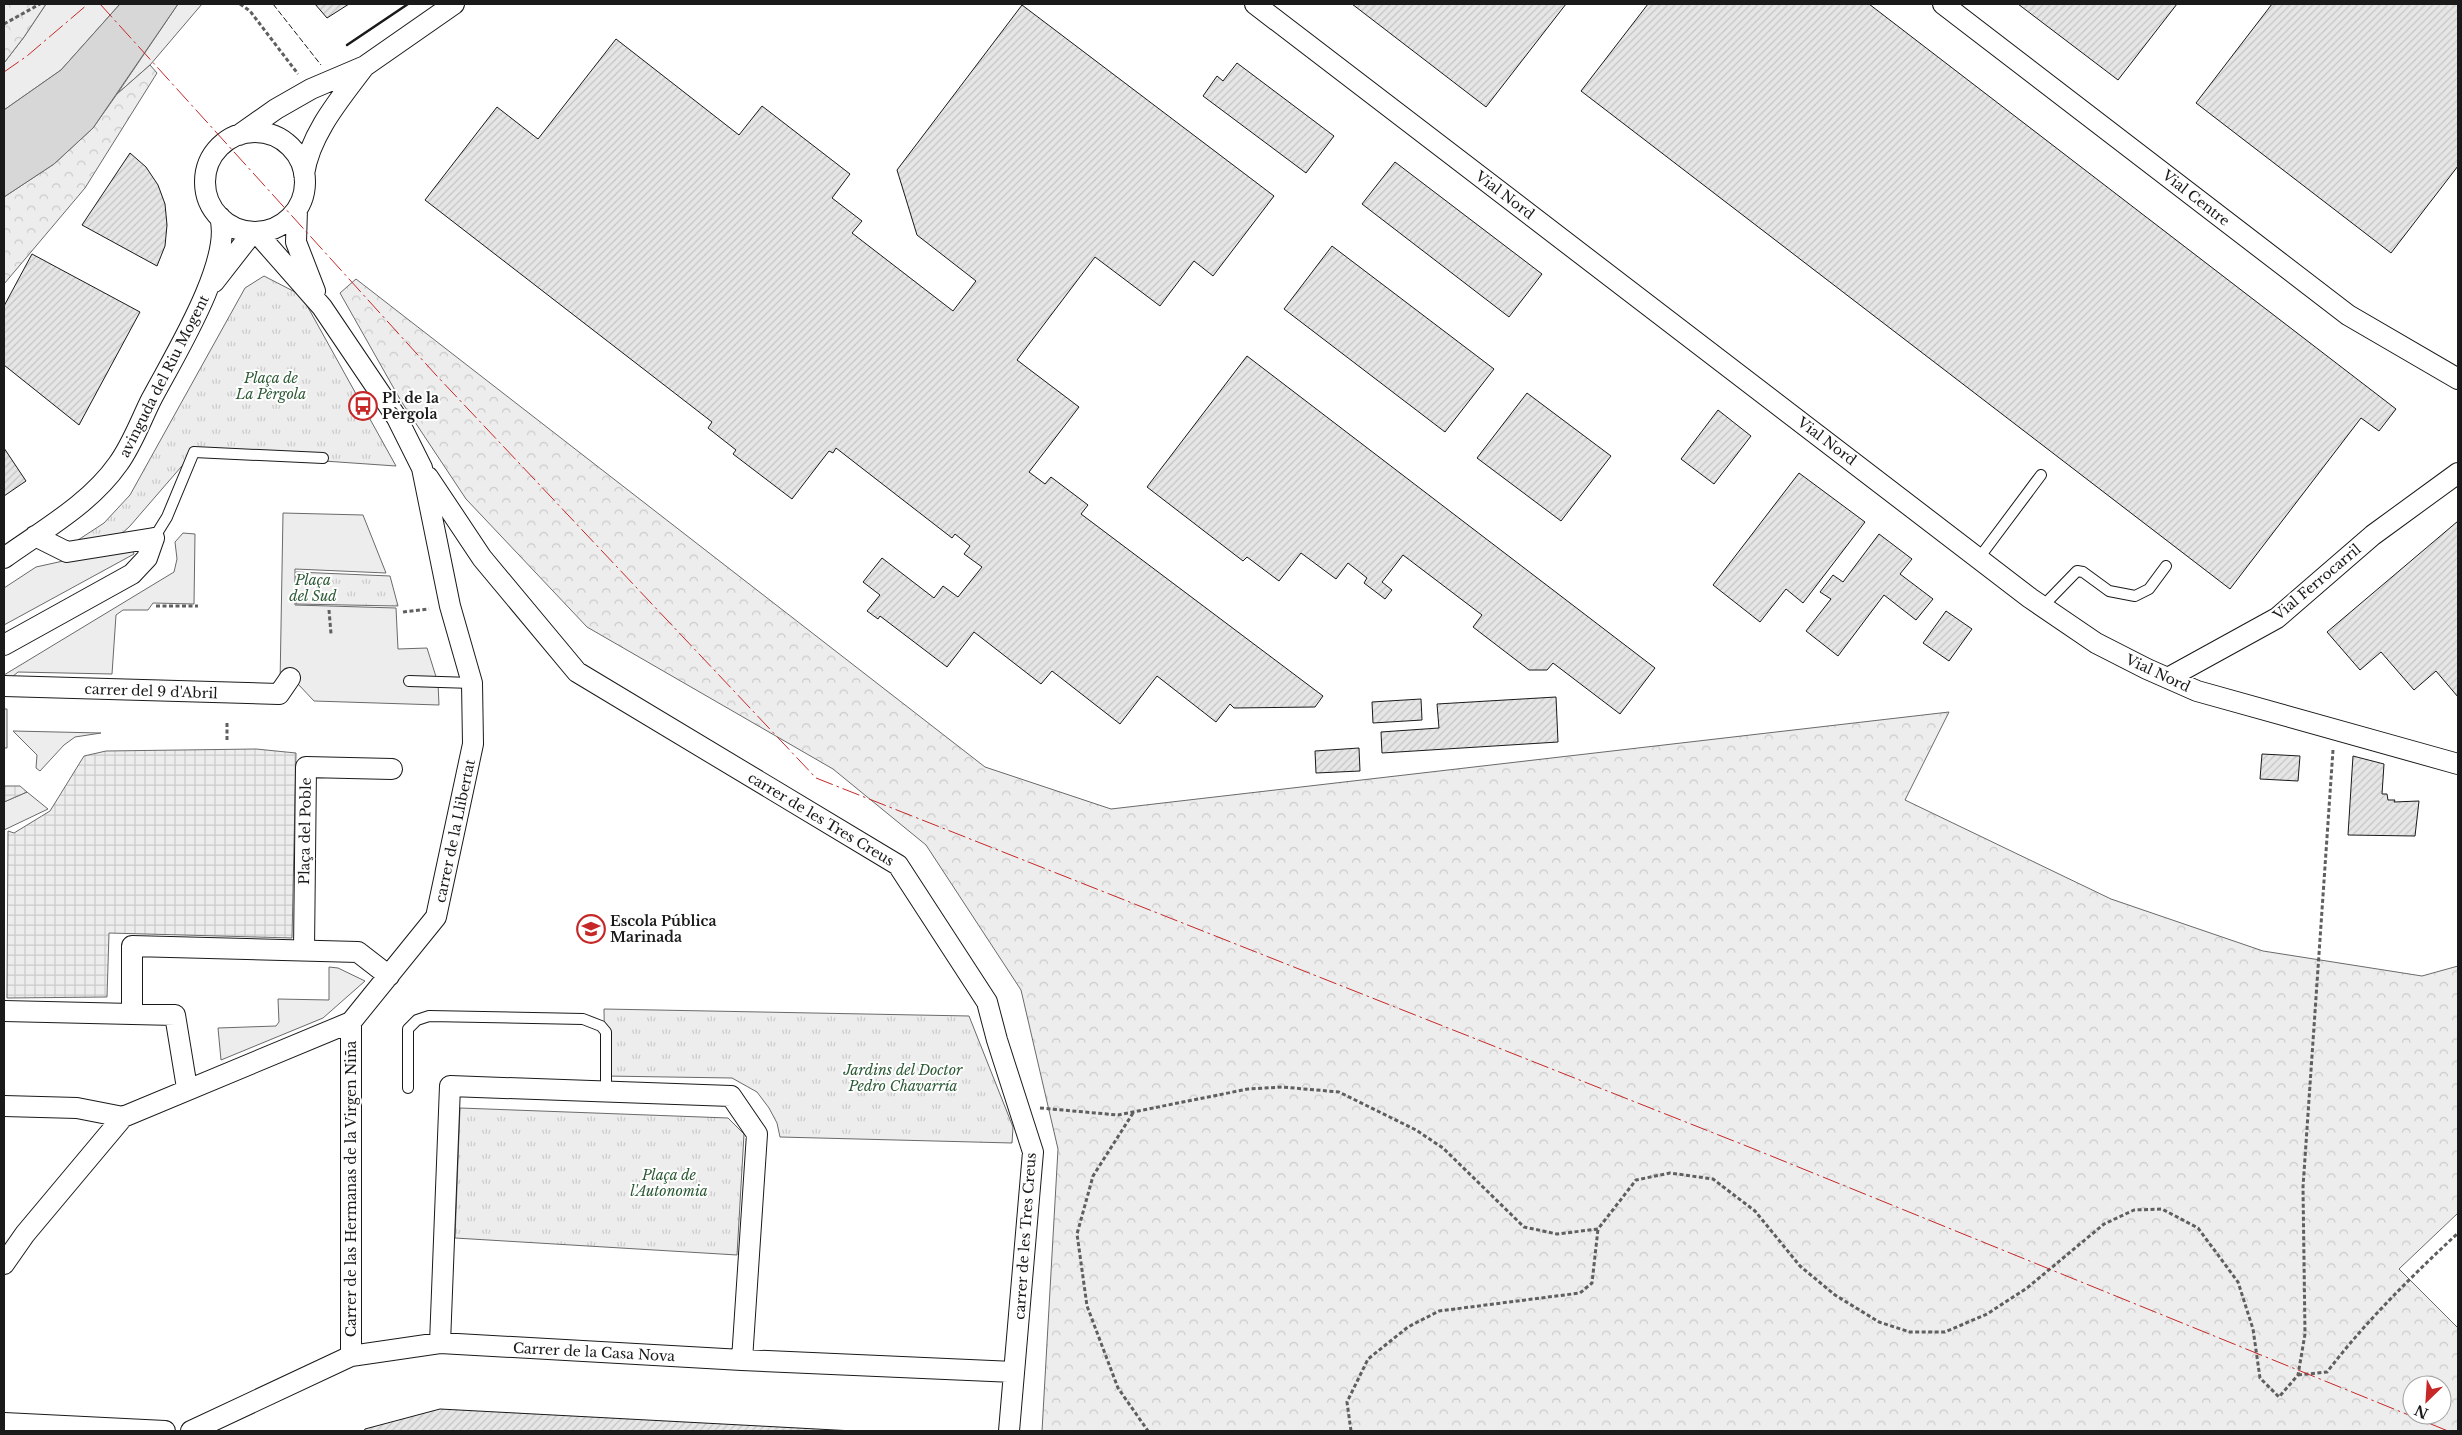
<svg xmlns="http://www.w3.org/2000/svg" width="2462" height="1435" viewBox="0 0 2462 1435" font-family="'Libre Baskerville',serif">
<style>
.built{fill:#ededed;stroke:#6a6a6a}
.forest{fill:url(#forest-crowns);stroke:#6a6a6a;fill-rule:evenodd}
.park{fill:url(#park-tufts);stroke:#6a6a6a}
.plaza{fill:url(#plaza-grid);stroke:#6a6a6a}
.water{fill:#d7d7d7;stroke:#6a6a6a}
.building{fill:url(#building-hatch);stroke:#1a1a1a}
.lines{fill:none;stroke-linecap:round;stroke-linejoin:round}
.lane-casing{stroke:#1a1a1a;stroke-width:12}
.street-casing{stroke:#1a1a1a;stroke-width:22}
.path{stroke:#5f5f5f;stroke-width:3;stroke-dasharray:4 2.5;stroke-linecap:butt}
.lane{stroke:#fff;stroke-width:10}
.street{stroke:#fff;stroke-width:20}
.fence{stroke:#1a1a1a;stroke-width:1;stroke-dasharray:6 2.5;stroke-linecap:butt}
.wall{stroke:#1a1a1a;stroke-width:2.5}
.power{stroke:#c62828;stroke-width:1;stroke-dasharray:18 4 2.5 4;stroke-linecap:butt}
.labels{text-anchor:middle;stroke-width:4;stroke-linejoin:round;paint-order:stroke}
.street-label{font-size:14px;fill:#1a1a1a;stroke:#fff}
.park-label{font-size:14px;font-style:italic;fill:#2b5a34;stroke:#fff}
.poi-label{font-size:14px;font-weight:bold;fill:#1a1a1a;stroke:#fff;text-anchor:start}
</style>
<defs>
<pattern id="forest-crowns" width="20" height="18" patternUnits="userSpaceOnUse" patternTransform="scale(1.25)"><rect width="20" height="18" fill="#ededed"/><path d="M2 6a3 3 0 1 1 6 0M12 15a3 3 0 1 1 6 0" fill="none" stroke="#cbcbcb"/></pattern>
<pattern id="park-tufts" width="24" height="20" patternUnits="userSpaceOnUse" patternTransform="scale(1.25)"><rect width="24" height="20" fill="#ededed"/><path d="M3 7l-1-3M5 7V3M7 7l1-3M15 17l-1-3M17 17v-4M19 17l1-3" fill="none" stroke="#cbcbcb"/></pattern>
<pattern id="plaza-grid" width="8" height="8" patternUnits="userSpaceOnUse" patternTransform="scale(1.25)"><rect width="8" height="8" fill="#ededed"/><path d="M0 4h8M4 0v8" fill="none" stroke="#cbcbcb"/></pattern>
<pattern id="building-hatch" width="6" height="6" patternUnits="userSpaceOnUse" patternTransform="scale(1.25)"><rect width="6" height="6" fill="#e6e6e6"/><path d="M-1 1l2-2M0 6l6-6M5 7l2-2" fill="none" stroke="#c5c5c5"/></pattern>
</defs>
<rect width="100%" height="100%" fill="#fff"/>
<path class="built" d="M46,4H120L61,70L4,110V63L24,37Z
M178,4H202L150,65L117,94Z
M283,513L363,515L386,573L295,569V605L396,608L398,649L427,648L438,683L439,705L314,701L298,684H280Z
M183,533L195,534L194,604L153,603L148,610H123L116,615L112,674L18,672L12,677L4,678V675L174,572L177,559L175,542Z
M122,548H132L134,554L4,625V588L36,567Z
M4,709H7V748H4Z
M13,731L101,733L75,737L64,745L40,771L36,768L37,755Z
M27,792L48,809L4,830V802Z
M329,967L338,968L365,981L323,1018L221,1060L218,1028L276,1026L279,1022L278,999L329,1000Z"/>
<path class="forest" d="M4,4H46L24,37L4,63Z
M150,65L157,73L85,188L4,284V197L54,164L93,128L117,94Z
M356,279L985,767L1111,809L1949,712L1905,800L2111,899L2263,951L2422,976L2458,966V1213L2399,1269L2458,1328V1431H1042L1058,1149L1021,990L926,845L833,769L587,627L466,499L401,401L340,293ZM2412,1385H2442V1415H2412Z"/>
<path class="park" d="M264,276L297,293L305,302L396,466L194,452L130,526L115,540L85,545L78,540L104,523L130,495L245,288Z
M296,572L390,576L398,606L296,604Z
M604,1009L969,1016L1013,1127L1012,1143L780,1137L777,1123L769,1108L757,1092L732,1078L605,1076Z
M460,1108L728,1118L744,1134L737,1255L455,1238Z"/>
<path class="plaza" d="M256,749L296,753L292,938L109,933L107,997L7,998L8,831L14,833L50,811L84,756L106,751Z
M4,786H20L27,792L4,802Z"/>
<path class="water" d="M120,4H178L93,128L54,164L4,197V110L61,70Z"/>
<path class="building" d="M315,4H349L327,18Z
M1352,4H1566L1486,107Z
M1648,4H1869L2396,409L2379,431L2361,418L2230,589L1581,91Z
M2018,4H2177L2118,80Z
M2272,4H2458V166L2391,253L2196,103Z
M1022,5L1274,196L1213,276L1194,261L1160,306L1095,257L1017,360L1079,407L1029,472L1045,484L1051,477L1088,505L1081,514L1323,696L1315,707L1234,708L1230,704L1216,722L1157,676L1120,724L1052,671L1041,684L974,632L947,667L880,616L878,619L867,611L880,595L863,582L882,558L934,598L943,586L958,597L982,567L964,554L970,546L955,534L952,538L836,448L833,453L829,451L792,499L733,454L736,450L708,428L712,422L425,200L497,107L538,139L616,39L739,135L762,106L850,174L832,198L862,221L852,233L953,311L976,281L917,235L897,170Z
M1237,63L1334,136L1306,173L1203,96L1217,76L1223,81Z
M130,153L146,167L158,185L165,204L167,225L165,246L157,266L82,225Z
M1395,162L1542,274L1509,317L1362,204Z
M1332,246L1494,369L1445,432L1284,309Z
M32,254L140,312L79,425L4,365V306Z
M1247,356L1655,668L1620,714L1553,663L1547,670H1529L1473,627L1482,615L1403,555L1382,582L1392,590L1385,599L1364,583L1367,578L1348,563L1336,579L1301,553L1279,581L1247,557L1243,561L1147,487Z
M1527,393L1611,456L1561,521L1477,458Z
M1718,410L1751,436L1714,484L1681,459Z
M4,448L26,481L4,496Z
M1799,473L1865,522L1803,603L1786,589L1760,622L1713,585Z
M2458,521V697L2436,671L2414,690L2381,652L2360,670L2327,632Z
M1879,534L1912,559L1900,574L1933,599L1916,620L1884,595L1838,656L1806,631L1831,599L1820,592L1833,575L1843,582Z
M1946,611L1972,629L1949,661L1923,643Z
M1556,697L1558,742L1382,753L1381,732L1439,728L1437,704Z
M1421,699L1422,720L1373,723L1372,702Z
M1359,748L1360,771L1316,773L1315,751Z
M2262,754L2300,756L2298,781L2260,779Z
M2353,756L2384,764L2382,794H2387L2388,800H2395L2394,802L2419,801L2415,836L2348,835Z
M440,1409L854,1431H364L365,1429Z"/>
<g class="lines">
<defs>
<path id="lane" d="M154,538L167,517L194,452L323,458
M1979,558L2041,475
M2042,607L2077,571L2083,572L2109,591L2135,596L2149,589L2166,566
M409,681L472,683
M408,1088V1029L417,1020L429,1016L583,1019L601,1026L606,1032V1092"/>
<path id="street" d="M1255,4L2030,598L2096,643L2147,669L2197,691L2458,764
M1943,4L2348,315L2458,379
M205 182a50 50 0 1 1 100 0a50 50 0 1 1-100 0Z
M239,135L276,109L311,89L365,66L454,4
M304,174C310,134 340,99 364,67
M297,209L296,242L315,291
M214,282L253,232
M428,477L482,558L577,672L898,865L987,1002L997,1040L1033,1152L1009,1431
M35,536L67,552L154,538
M4,558C43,530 90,504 118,464C132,445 141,420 151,400C173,358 233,262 220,217
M4,645L132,574L147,558L154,538
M2168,678L2277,618L2373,535L2458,473
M4,686L279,694L290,678
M304,950L306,767L392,769
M4,1011L175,1015L187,1088
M132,1014V946L358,952L389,976
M4,1106L77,1108L123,1117L351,1022L436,917L473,744L472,683L450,606L422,468L397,418L322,307L256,232
M4,1264L25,1234L123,1117
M440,1343L450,1086L731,1096L757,1134L742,1360
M351,1356V1022
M4,1423L165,1431
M191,1431L351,1356L440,1343L742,1360L1014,1372"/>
</defs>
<use href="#lane" class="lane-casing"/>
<use href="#street" class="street-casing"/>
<path class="path" d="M240,4L250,11L298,74
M4,24L40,4
M156,606H198
M329,610L331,634
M403,612L429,609
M227,740V723
M1040,1108L1118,1115L1248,1089L1282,1087L1339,1092L1416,1130L1443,1148L1524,1227L1557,1234L1598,1229L1636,1180L1670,1173L1713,1179L1755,1211L1800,1266L1835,1295L1879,1322L1910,1332H1945L1987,1314L2027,1288L2104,1224L2134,1210L2162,1209L2198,1228L2238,1282L2253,1329L2260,1378L2279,1397L2298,1375L2305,1334L2303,1187L2333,750
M1133,1113L1093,1176L1077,1234L1087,1306L1118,1388L1148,1431
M2298,1375L2327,1372C2367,1320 2411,1277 2458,1233
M1351,1431L1347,1402L1368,1359L1408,1327L1439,1311L1580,1293L1592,1283L1598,1229"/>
<use href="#lane" class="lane"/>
<use href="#street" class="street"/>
<path class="fence" d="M273,4L321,65"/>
<path class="wall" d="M347,45L408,4"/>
<path class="power" d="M100,4L436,375L816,778L1754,1149L2448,1431
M4,72L27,56L88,4"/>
</g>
<defs>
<symbol id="bus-ring" viewBox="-11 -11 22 22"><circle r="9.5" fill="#fff" stroke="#c62828" stroke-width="1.5"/><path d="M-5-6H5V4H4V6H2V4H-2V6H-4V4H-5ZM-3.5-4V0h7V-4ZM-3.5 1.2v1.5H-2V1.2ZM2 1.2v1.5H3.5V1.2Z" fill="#c62828"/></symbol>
<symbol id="school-ring" viewBox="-11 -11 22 22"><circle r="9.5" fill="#fff" stroke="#c62828" stroke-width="1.5"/><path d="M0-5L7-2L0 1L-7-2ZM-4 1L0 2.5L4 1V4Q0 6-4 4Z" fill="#c62828"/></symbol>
</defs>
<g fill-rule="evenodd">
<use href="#bus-ring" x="347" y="390" width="32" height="32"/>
<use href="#school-ring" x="575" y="913" width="32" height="32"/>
</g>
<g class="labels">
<g class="street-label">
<text transform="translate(1505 195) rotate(37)" y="5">Vial Nord</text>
<text transform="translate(2196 198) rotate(38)" y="5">Vial Centre</text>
<text transform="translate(164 376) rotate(-63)" y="5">avinguda del Riu Mogent</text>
<text transform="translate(1827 441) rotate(37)" y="5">Vial Nord</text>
<text transform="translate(2317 582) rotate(-40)" y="5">Vial Ferrocarril</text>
<text transform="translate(2158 673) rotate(25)" y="5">Vial Nord</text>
<text transform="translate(151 691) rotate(2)" y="5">carrer del 9 d'Abril</text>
<text transform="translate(821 819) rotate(31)" y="5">carrer de les Tres Creus</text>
<text transform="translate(305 831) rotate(-89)" y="5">Plaça del Poble</text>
<text transform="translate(455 831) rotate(-78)" y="5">carrer de la Llibertat</text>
<text transform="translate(351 1189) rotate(-90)" y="5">Carrer de las Hermanas de la Virgen Niña</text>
<text transform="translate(1025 1236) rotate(-86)" y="5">carrer de les Tres Creus</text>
<text transform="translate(594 1352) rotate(3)" y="5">Carrer de la Casa Nova</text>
</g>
<g class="park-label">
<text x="271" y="383">Plaça de<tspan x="271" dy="16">La Pèrgola</tspan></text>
<text x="313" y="585">Plaça<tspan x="313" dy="16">del Sud</tspan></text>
<text x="903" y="1075">Jardins del Doctor<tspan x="903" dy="16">Pedro Chavarría</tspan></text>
<text x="669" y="1180">Plaça de<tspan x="669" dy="16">l'Autonomia</tspan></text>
</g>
<g class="poi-label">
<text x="382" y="403">Pl. de la<tspan x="382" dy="16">Pèrgola</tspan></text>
<text x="610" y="926">Escola Pública<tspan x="610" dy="16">Marinada</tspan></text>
</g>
</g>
<rect width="2462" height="1435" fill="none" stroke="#1a1a1a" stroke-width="10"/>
<g transform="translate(2427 1400) rotate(205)"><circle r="24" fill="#ffffff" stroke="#a3a3a3"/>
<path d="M0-4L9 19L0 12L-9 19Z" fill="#c62828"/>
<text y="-8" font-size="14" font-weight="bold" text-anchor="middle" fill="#1a1a1a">N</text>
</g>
</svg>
